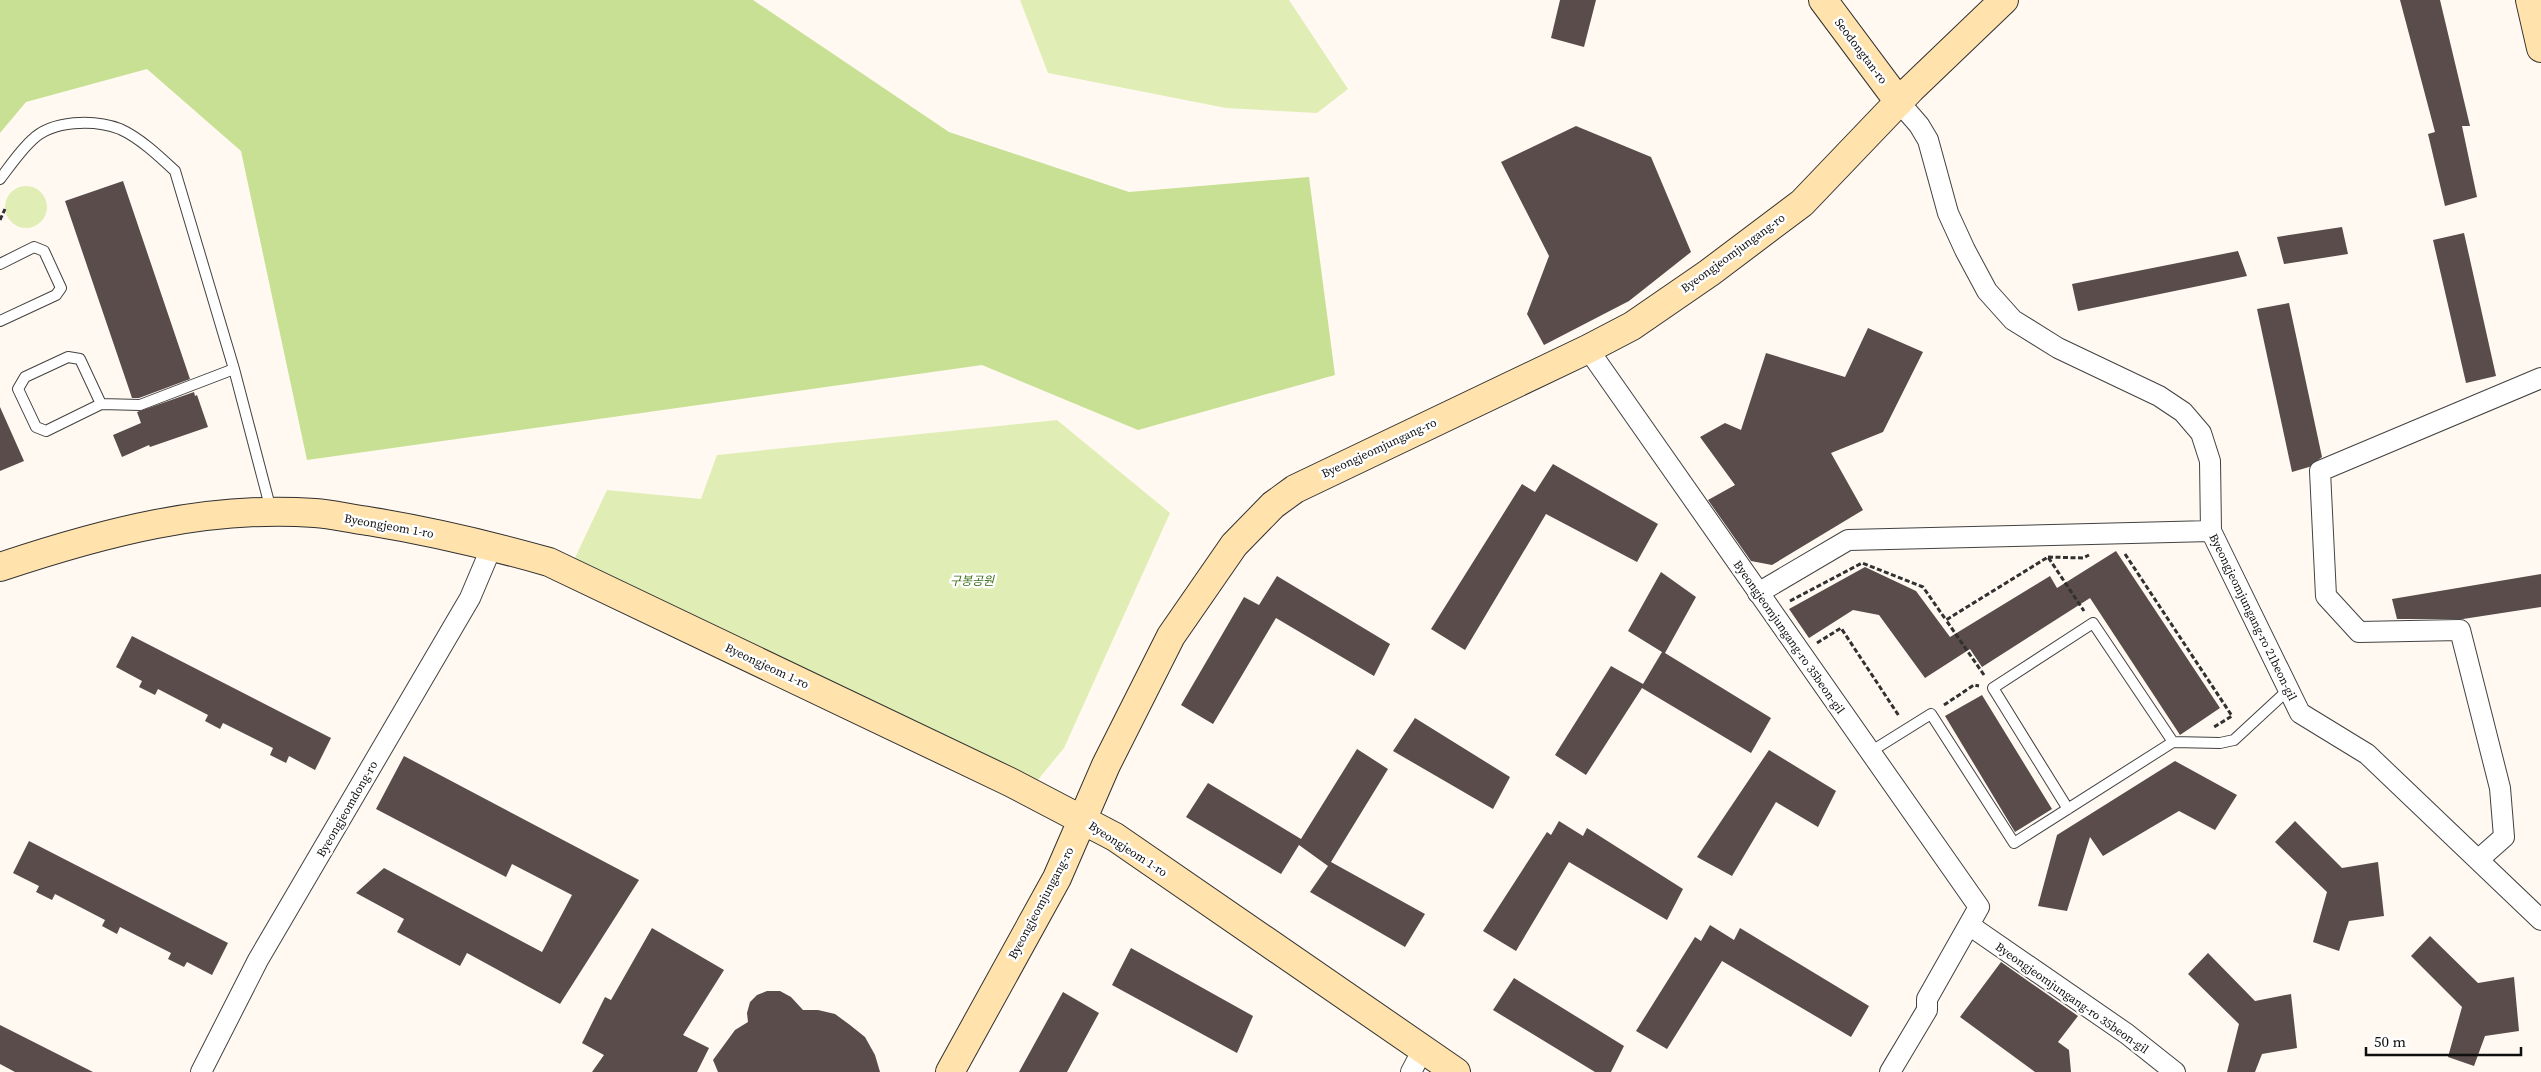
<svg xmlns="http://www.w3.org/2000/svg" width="2541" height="1072" viewBox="0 0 2541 1072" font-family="'Source Serif 4','Noto Sans KR',serif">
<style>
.green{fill:#e0eeb5}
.forest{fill:#c8e093}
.building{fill:#594c4a}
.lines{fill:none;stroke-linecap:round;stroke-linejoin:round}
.lane-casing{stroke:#424242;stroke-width:12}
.street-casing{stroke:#424242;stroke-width:22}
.secondary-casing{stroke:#313131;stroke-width:30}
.path{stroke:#313131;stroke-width:3;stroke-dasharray:5 2.5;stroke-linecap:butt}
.lane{stroke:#fff;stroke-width:10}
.street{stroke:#fff;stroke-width:20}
.secondary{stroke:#ffe2ac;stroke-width:28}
.labels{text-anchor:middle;stroke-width:5;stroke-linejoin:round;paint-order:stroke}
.street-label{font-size:12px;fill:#0f0f0f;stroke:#fff}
.park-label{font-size:12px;font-style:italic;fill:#3e6e18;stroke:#fff}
</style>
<rect width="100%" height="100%" fill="#fff9f1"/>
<path class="green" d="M1020,0H1289L1348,89L1317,113L1226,108L1048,73Z
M5 207a21 21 0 1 1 42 0a21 21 0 1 1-42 0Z
M1057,420L1170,513L1064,748L1037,781L575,558L607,490L701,499L717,455Z"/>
<path class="forest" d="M0,0H753L949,132L1129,192L1309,177L1335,375L1138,430L982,365L307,460L241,151L147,69L26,102L0,133Z"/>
<path class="building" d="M1560,0H1596L1584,47L1551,38Z
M2400,0H2440L2470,126H2462L2477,197L2445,206L2428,134L2435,132Z
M1576,126L1651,157L1691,252L1629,301L1544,345L1527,314L1549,256L1501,162Z
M123,181L190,379L139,398H132L129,389L65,201Z
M2342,227L2348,254L2284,264L2277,237Z
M2464,233L2496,376L2466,383L2433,240Z
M2238,251L2247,276L2078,311L2072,284Z
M2289,303L2322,457L2309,467L2292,472L2257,309Z
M1868,328L1923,352L1883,432L1831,453L1863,510L1772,565L1751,561L1708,500L1735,485L1700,437L1725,423L1741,430L1766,353L1845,377Z
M194,392L195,396L197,395L208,427L150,447L149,445L122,457L113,435L141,423L137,412Z
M0,407L24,461L0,471Z
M1553,464L1658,524L1637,562L1546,514L1465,650L1431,629L1522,484L1535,492Z
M2116,551L2220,708L2180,735L2090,598L1982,667L1970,649L1925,678L1879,615L1853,610L1809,638L1789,609L1865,567L1916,591L1950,637L2050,576L2057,588Z
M1661,572L1696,597L1665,653L1771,718L1751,753L1642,688L1586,775L1555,755L1611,666L1643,684L1662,652L1628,631Z
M2541,574V607L2463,619H2397L2392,599Z
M1277,576L1390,644L1374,676L1276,618L1213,724L1181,705L1244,597L1259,605Z
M132,636L331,738L315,770L289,756L286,763L270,755L273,748L223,723L220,729L205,721L208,715L158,689L155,695L139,687L142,681L116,667Z
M1982,695L2052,809L2015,832L1945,716Z
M1415,718L1510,777L1493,809L1393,751Z
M1357,749L1388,769L1331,862L1425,914L1405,947L1310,892L1328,866L1299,845L1281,874L1186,817L1208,783L1301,839Z
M1769,750L1836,791L1818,827L1776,802L1732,876L1697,857Z
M404,756L639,880L560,1004L467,953L460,966L397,932L404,919L356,893L384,868L542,952L572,895L512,864L506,877L376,809Z
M2175,761L2237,795L2215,830L2179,811L2103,856L2090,837L2067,911L2038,906L2057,835Z
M1559,821L1583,836L1587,828L1683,889L1667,920L1569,862L1516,951L1483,931L1547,832L1551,835Z
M2295,821L2342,868L2378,862L2384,916L2349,921L2339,951L2313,942L2327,892L2275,842Z
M29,841L228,943L212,975L187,962L184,967L168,959L171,953L120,927L117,934L102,926L105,920L55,894L52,900L36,892L39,886L13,873Z
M1710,925L1734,940L1740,928L1869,1006L1851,1037L1722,961L1667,1049L1636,1031L1695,937L1701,941Z
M652,928L724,970L683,1035L709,1048L697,1072H592L604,1055L582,1043L605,997L611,1000Z
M2430,936L2478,983L2514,977L2519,1031L2485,1036L2474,1066L2448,1057L2462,1007L2411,956Z
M1131,948L1253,1016L1237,1053L1112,985Z
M2208,953L2255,1001L2291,994L2297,1048L2262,1054L2255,1072H2227L2239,1024L2188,974Z
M2001,962L2078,1016L2058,1042L2069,1050L2071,1072H2035L1960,1017Z
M1514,978L1624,1046L1611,1072H1595L1493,1010Z
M767,991H780L791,997L803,1010H818L835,1014L850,1025L865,1037L875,1055L880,1072H718L713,1060L735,1030L748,1022L747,1013L750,1002L757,995Z
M1063,992L1099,1013L1067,1072H1019Z
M0,1025L93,1072H15L0,1064Z"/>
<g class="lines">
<defs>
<path id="lane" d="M0,179C10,166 20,151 32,140C52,120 94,119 120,129C140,138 159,156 175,171L234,369L271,510
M0,264L34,247L44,251L61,288L56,295L0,321
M101,404L80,359L68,357L25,377L18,389L36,427L46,431L101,404L140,405L234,369
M1870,752L1931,714L2014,843L2173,742L2220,743L2234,740L2287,691
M2068,809L1993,688L2093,623L2173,742"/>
<path id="street" d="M1899,102L1919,125L1928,140L1948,213L1965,250L1987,291L2013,320L2058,348L2159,396L2183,412L2201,433L2210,461L2211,531L2300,713L2367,754L2541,920
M1588,349L1979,907L1927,999V1010L1890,1072
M1758,593L1848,540L2211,531
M2478,860L2504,837L2500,788L2460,630L2359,632L2326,596L2320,471L2541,378
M1969,925L2127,1034L2175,1072
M201,1072L258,960L470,598L492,546
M1411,1072L1422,1051"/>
<path id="secondary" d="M1823,0L1899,102
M2530,0L2541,48
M0,567C102,533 206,505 315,513C333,514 350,519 368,521C429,531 489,545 549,562L1010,782L1115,837L1456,1072
M950,1072L1057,878L1106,765L1171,636L1234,545L1273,505L1295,489L1588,349L1632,326L1709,273L1802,203L1911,89L2004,0"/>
</defs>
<use href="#lane" class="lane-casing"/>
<use href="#street" class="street-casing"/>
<use href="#secondary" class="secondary-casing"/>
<path class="path" d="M0,220L5,209
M2125,554L2232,716L2214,727
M2048,557L2083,558L2089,555
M1790,601L1862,563L1923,587L1946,620
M1817,643L1841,628L1899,716
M1984,675L1946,620L2048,557L2084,611
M1944,705L1974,685L1979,686"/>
<use href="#lane" class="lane"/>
<use href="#street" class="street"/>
<use href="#secondary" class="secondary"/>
</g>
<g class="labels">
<g class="street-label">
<text transform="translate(1861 51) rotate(53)" y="4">Seodongtan-ro</text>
<text transform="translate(1733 253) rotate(-36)" y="4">Byeongjeomjungang-ro</text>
<text transform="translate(1379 448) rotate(-25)" y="4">Byeongjeomjungang-ro</text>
<text transform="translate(389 526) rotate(10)" y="4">Byeongjeom 1-ro</text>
<text transform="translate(2253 617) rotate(64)" y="4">Byeongjeomjungang-ro 21beon-gil</text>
<text transform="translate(1789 637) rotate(55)" y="4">Byeongjeomjungang-ro 35beon-gil</text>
<text transform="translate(767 666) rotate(25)" y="4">Byeongjeom 1-ro</text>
<text transform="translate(347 809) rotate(-60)" y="4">Byeongjeomdong-ro</text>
<text transform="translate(1128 849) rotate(33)" y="4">Byeongjeom 1-ro</text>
<text transform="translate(1041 903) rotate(-62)" y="4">Byeongjeomjungang-ro</text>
<text transform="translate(2072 998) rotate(35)" y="4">Byeongjeomjungang-ro 35beon-gil</text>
</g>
<g class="park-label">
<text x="972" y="585">구봉공원</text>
</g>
</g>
<path d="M2366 1047v8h155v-8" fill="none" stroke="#0f0f0f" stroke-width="2.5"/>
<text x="2374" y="1047" font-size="15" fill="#0f0f0f" stroke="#ffffff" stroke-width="4" paint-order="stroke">50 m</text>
</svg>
